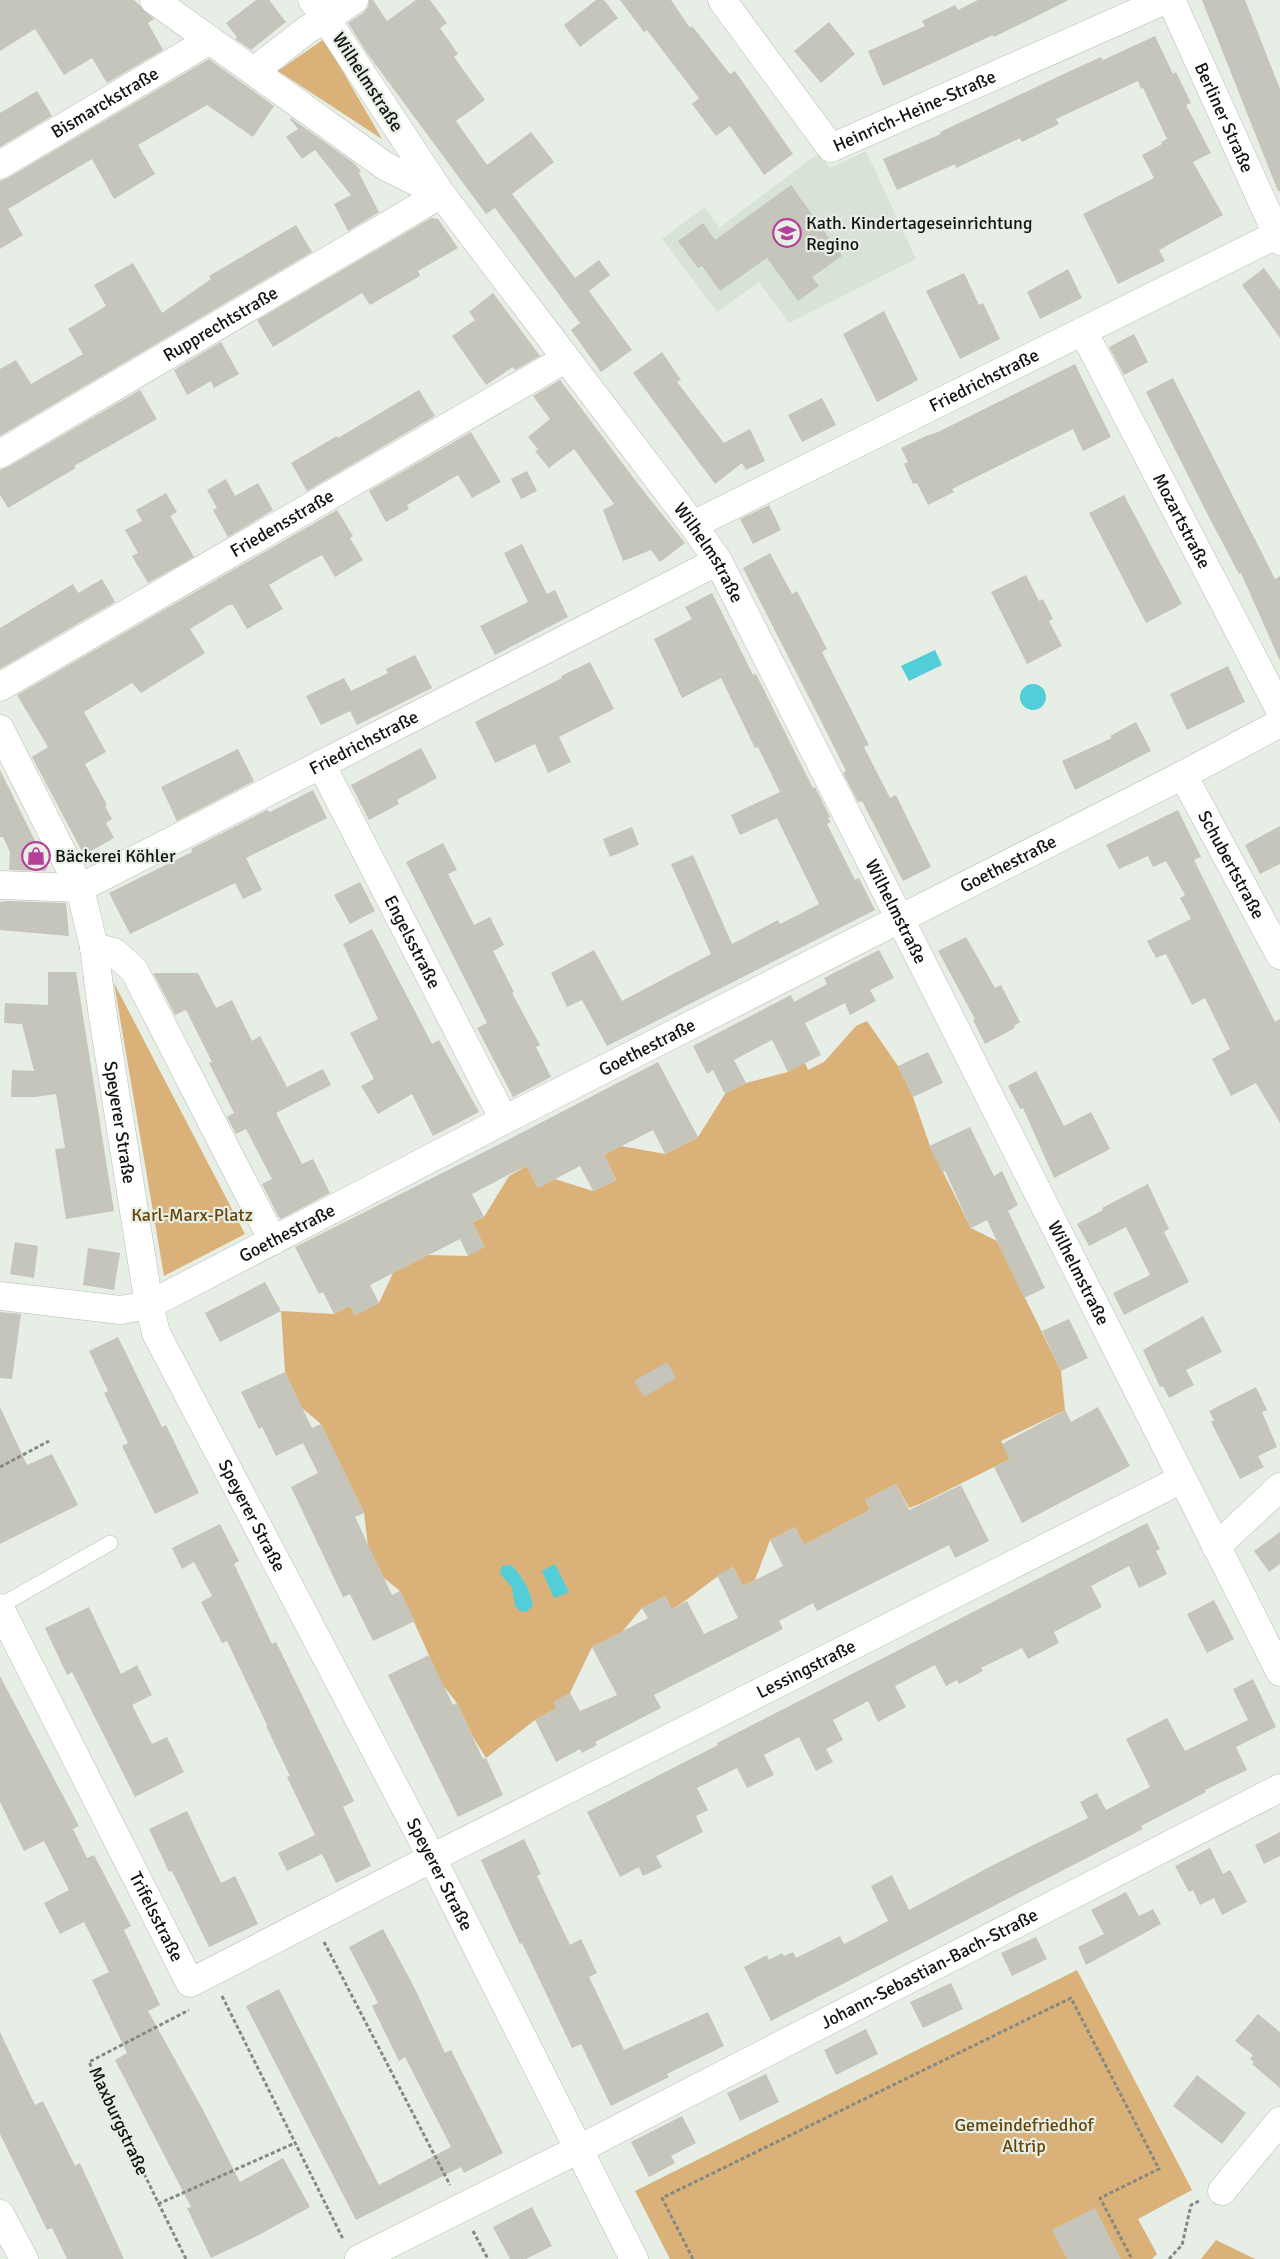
<svg xmlns="http://www.w3.org/2000/svg" width="1280" height="2259" viewBox="0 0 1280 2259" font-family="Signika,sans-serif">
<style>
.built{fill:#d7e3d4}
.green{fill:#dab279}
.water{fill:#53ced9}
.building{fill:#c5c5bb}
.lines{fill:none;stroke-linecap:round;stroke-linejoin:round}
.lane-casing{stroke:#b6bdb4;stroke-width:16}
.street-casing{stroke:#b6bdb4;stroke-width:29}
.path{stroke:#848982;stroke-width:3;stroke-dasharray:4 2.5;stroke-linecap:butt}
.lane{stroke:#fff;stroke-width:15}
.street{stroke:#fff;stroke-width:28}
.labels{text-anchor:middle;stroke-width:4.5;stroke-linejoin:round;paint-order:stroke}
.street-label{font-size:18px;fill:#121411;stroke:#e7eee5}
.poi-label{font-size:18px;fill:#121411;stroke:#e7eee5;text-anchor:start}
.park-label{font-size:18px;fill:#664509;stroke:#e7eee5}
</style>
<rect width="100%" height="100%" fill="#e7eee5"/>
<path class="built" d="M866,151L916,259L789,323L759,282L717,312L662,239L705,207L719,228L819,153L830,168Z"/>
<path class="green" d="M324,39L382,139L278,71Z
M114,983L245,1234L164,1276Z
M867,1021L898,1066L913,1097L930,1146L971,1228L997,1241L1061,1371L1065,1410L1001,1441L1010,1459L922,1503L909,1508L896,1484L865,1500L870,1510L804,1545L795,1527L770,1540L755,1580L743,1586L733,1567C710,1579 694,1597 672,1609L665,1596L642,1608L622,1632L592,1647L570,1693L554,1702L557,1708L535,1720L486,1758L473,1737L457,1703L442,1684L400,1591L384,1578L368,1546L364,1513L321,1424L302,1408L285,1372L281,1311L334,1314L350,1306L355,1315L379,1303L393,1273L428,1255L468,1256L473,1222L484,1217L509,1176L527,1166L538,1188L555,1179L593,1191L616,1180L604,1155L621,1146L665,1154L698,1137L725,1094L746,1083L788,1072L805,1063L808,1070L824,1062L856,1026Z
M1077,1970L1192,2190L1138,2219L1157,2254L1152,2259H670L635,2191Z
M1216,2240L1255,2259H1201Z"/>
<path class="water" d="M935,650L942,665L909,681L901,666Z
M1020 697a13 13 0 1 1 26 0a13 13 0 1 1-26 0Z
M555,1564L569,1592L554,1598L542,1571Z
M511,1565C522,1575 531,1591 533,1606L526,1612L520,1611L515,1606L512,1587L500,1574L502,1566Z"/>
<path class="building" d="M0,0H134L154,19L148,23L163,50L107,83L92,58L64,75L35,29L0,51Z
M256,0H269L286,22L251,50L235,39L237,37L226,23Z
M369,0H373L387,21L416,0H430L447,23L440,28L458,54L454,57L485,100L456,121L487,165L531,132L554,162L512,194L575,278L599,260L610,275L589,291L632,350L601,372L571,330L580,323L495,208L486,214L367,53L348,23L363,13L368,7Z
M596,0H604L618,18L580,47L564,25Z
M620,0H671L690,28L692,26L730,74L735,71L793,154L764,175L730,126L716,136L692,104L699,98L647,30L644,32Z
M978,0H1069L994,37L993,35L883,86L868,51L925,26L922,21L955,5L958,10Z
M1202,0H1245L1280,89V191H1278Z
M829,22L855,54L821,83L794,51Z
M1155,36L1173,74L1176,72L1191,103L1186,105L1211,153L1193,162L1223,215L1159,250L1165,261L1118,284L1083,214L1154,178L1142,155L1162,144L1161,142L1167,139L1143,88L1141,89L1138,81L1056,119L1059,124L1022,142L1020,138L956,168L955,164L897,190L883,159L941,134L940,132L1068,72L1101,57L1103,60Z
M209,59L274,106L253,137L207,105L138,145L155,174L114,199L92,159L8,209L23,235L0,249V181L8,178Z
M37,91L52,116L0,147V113Z
M291,118L354,163L361,171L359,173L379,212L348,231L334,204L351,195L315,150L302,159L286,137L298,129L290,119Z
M791,185L842,256L812,277L819,286L798,301L767,258L720,291L702,266L698,268L678,241L703,223L715,240Z
M431,218L438,219L458,248L418,271L420,276L370,305L362,293L273,347L257,320Z
M296,225L312,252L0,436V369L16,360L31,384L83,354L68,329L106,306L94,285L133,263L162,313L211,279L209,276Z
M1264,268L1280,290V338L1242,285Z
M1068,269L1082,298L1040,319L1027,292Z
M964,273L979,305L983,303L1000,339L960,359L926,291Z
M493,293L540,356L515,370L513,367L486,385L452,336L475,320L469,312Z
M884,311L918,380L877,402L843,334Z
M1134,334L1148,362L1124,375L1109,347Z
M221,342L239,374L214,388L211,381L187,395L174,370Z
M662,352L681,380L677,382L724,443L750,429L765,461L746,470L742,463L715,484L633,373Z
M1075,364L1111,437L1083,451L1073,429L952,489L954,492L928,505L917,483L913,484L904,464L908,462L901,448L926,436L938,432Z
M1173,378L1275,579L1280,576V661L1241,573L1239,574L1211,521L1146,392Z
M560,380L638,484L685,543L660,562L651,550L623,561L603,510L614,504L574,449L549,468L535,451L538,449L528,437L550,419L533,396Z
M140,390L157,419L74,466L76,468L8,508L0,495V470L8,467Z
M419,390L435,416L307,491L291,463L337,436L338,438Z
M822,398L836,425L802,442L788,415Z
M471,432L501,482L472,498L458,475L407,505L409,509L386,522L369,491Z
M527,471L537,491L521,499L511,479Z
M226,479L235,496L258,483L273,510L228,537L213,510L217,508L207,490Z
M166,493L177,512L170,516L194,557L148,583L132,556L138,553L125,530L142,521L136,510Z
M1124,495L1182,604L1146,623L1089,513Z
M769,505L781,530L753,544L740,519Z
M337,510L353,536L350,538L363,560L335,577L322,555L307,563L269,585L283,609L247,629L233,605H229L190,629L205,653L141,693L132,683L84,712L106,752L85,764L107,805L105,806L112,819L106,823L114,838L84,855L32,757L48,747L17,695Z
M522,544L547,594L555,590L568,617L495,655L480,626L528,602L504,553Z
M770,553L792,594L797,591L827,649L822,652L869,745L864,747L890,798L896,795L931,867L903,881L862,801L858,802L843,773L846,771L820,719L743,568Z
M1026,575L1039,601L1043,599L1053,619L1049,621L1062,646L1027,664L991,592Z
M102,579L115,602L0,669V628L73,584L78,593Z
M712,593L753,675L756,674L813,788L815,787L830,817L828,818L831,822L827,824L855,880L859,878L875,910L607,1046L582,1000L567,1007L551,973L594,950L622,1001L711,954L671,864L693,855L732,944L778,920L780,924L819,904L777,818L740,835L731,815L780,792L758,747L755,748L721,678L682,698L654,639L692,619L685,607Z
M415,655L432,688L357,725L350,711L321,725L306,696L344,678L351,691L388,673L386,669Z
M590,662L614,709L559,737L571,762L548,773L535,744L495,763L475,722L562,678L561,676Z
M1228,666L1245,702L1187,730L1170,694Z
M1136,722L1151,751L1075,790L1062,761L1112,738L1110,736Z
M421,748L437,778L397,800L399,804L369,820L351,785Z
M238,749L254,781L177,821L161,787Z
M0,770L48,867L45,871L9,870L10,852L3,837H0Z
M313,790L327,818L246,858L262,890L243,899L235,883L130,934L109,893L192,852L191,849L267,810L270,812Z
M1178,810L1201,857L1194,860L1275,1022L1280,1019V1123L1256,1083L1231,1096L1212,1059L1230,1049L1205,998L1192,1005L1166,954L1156,958L1147,941L1191,919L1180,898L1185,895L1166,861L1153,867L1148,856L1119,869L1106,845Z
M1280,826V864L1260,874L1245,845Z
M632,827L639,845L610,857L603,839Z
M443,843L457,870L448,874L474,925L490,917L504,945L493,951L514,992L512,993L540,1045L536,1047L551,1077L513,1097L477,1028L487,1023L406,862Z
M360,882L375,911L350,924L334,895Z
M8,901L66,903L69,936L0,930V902Z
M372,929L432,1044L439,1040L479,1112L433,1136L412,1094L378,1114L361,1086L374,1079L350,1033L378,1019L343,944Z
M966,937L995,988L1001,985L1020,1022L1014,1026L1015,1028L985,1044L973,1020L975,1019L938,951Z
M879,950L894,978L870,990L876,1001L850,1015L845,1003L805,1023L821,1055L788,1072L772,1040L734,1060L746,1083L725,1094L713,1070L707,1074L693,1046L791,995L794,1002L827,984L824,978Z
M48,972H76L114,1211L66,1219L55,1149L65,1148L56,1094L35,1097H11L12,1070L34,1071L22,1024L4,1023L5,1003L48,1005Z
M153,973H198L216,1008L232,1000L252,1041L260,1036L287,1087L323,1069L331,1085L276,1113L302,1164L313,1159L330,1193L281,1219L278,1216L262,1184L272,1179L246,1129L236,1134L227,1117L234,1113L209,1063L212,1062L186,1010L175,1015Z
M928,1052L943,1083L913,1097L898,1066Z
M658,1062L698,1137L665,1154L653,1130L604,1155L616,1180L593,1191L580,1166L538,1188L527,1166L508,1175L472,1194L484,1217L473,1222L485,1247L468,1256L460,1239L370,1285L379,1303L355,1315L350,1306L334,1314L323,1292L319,1294L295,1247L494,1147Z
M1036,1071L1064,1126L1091,1112L1110,1149L1054,1178L1023,1108L1020,1109L1008,1086Z
M970,1127L994,1176L1002,1171L1018,1205L1008,1211L1045,1288L1024,1298L987,1220L971,1228L945,1171L942,1172L929,1146Z
M1148,1184L1169,1229L1164,1232L1189,1282L1124,1315L1113,1293L1150,1275L1126,1227L1089,1246L1077,1224L1103,1210L1102,1208Z
M15,1242L38,1246L34,1278L10,1274Z
M88,1248L120,1253L114,1290L83,1285Z
M265,1282L281,1311L220,1342L205,1313Z
M0,1312L21,1314L12,1379L0,1378Z
M1203,1316L1222,1352L1186,1370L1194,1385L1169,1398L1163,1386L1160,1387L1143,1350Z
M1069,1319L1088,1358L1061,1371L1042,1331Z
M118,1337L162,1427L166,1425L199,1493L155,1514L122,1446L128,1443L104,1393L108,1391L89,1351Z
M667,1362L676,1378L644,1397L634,1381Z
M285,1372L312,1428L321,1424L347,1477L364,1513L355,1517L392,1595L400,1591L415,1621L373,1641L350,1594L343,1597L291,1487L318,1473L303,1443L276,1456L262,1427L259,1429L241,1392Z
M1256,1387L1267,1410L1262,1412L1277,1447L1258,1456L1264,1467L1240,1479L1211,1422L1214,1420L1209,1411Z
M0,1407L27,1465L52,1454L78,1505L0,1544Z
M1098,1407L1130,1466L1022,1523L994,1467L1010,1459L1002,1444L1065,1410L1071,1422Z
M896,1484L909,1510L961,1485L989,1541L955,1558L949,1545L817,1611L813,1603L779,1621L783,1629L654,1695L661,1708L595,1742L597,1745L582,1753L580,1749L556,1762L535,1720L557,1708L554,1702L570,1693L580,1711L617,1695L592,1647L648,1618L642,1608L665,1596L672,1609L687,1601L704,1634L738,1618L717,1575L733,1567L743,1586L783,1566L770,1540L795,1527L804,1545L870,1510L865,1500Z
M1147,1523L1160,1549L1156,1551L1167,1574L1139,1588L1129,1566L1091,1586L1102,1607L1054,1632L1059,1643L1028,1659L1022,1648L981,1668L983,1671L959,1684L957,1680L946,1686L935,1665L895,1686L906,1707L878,1722L868,1701L833,1720L843,1740L826,1749L833,1762L816,1771L799,1737L764,1755L774,1775L747,1788L737,1768L697,1788L708,1810L696,1816L703,1832L656,1856L662,1867L643,1876L639,1867L620,1877L587,1812L718,1745L717,1743Z
M220,1524L239,1561L234,1564L272,1644L276,1642L354,1801L343,1807L371,1866L336,1883L322,1854L287,1871L278,1853L315,1835L287,1777L290,1776L266,1726L267,1725L227,1641L222,1643L201,1602L212,1596L194,1562L182,1569L172,1548Z
M1280,1532V1564L1269,1572L1254,1551Z
M1214,1600L1234,1639L1207,1653L1187,1614Z
M89,1607L121,1674L137,1665L152,1695L132,1705L152,1744L167,1737L184,1772L135,1797L72,1672L67,1675L45,1628Z
M429,1655L453,1705L457,1703L483,1759L486,1758L503,1795L458,1817L388,1675Z
M0,1676L79,1826L73,1829L87,1858L94,1855L131,1926L124,1930L160,2005L148,2011L202,2108L240,2182L283,2158L310,2207L257,2236L211,2258L187,2208L191,2207L115,2060L127,2053L92,1980L109,1972L84,1922L60,1934L44,1903L69,1890L44,1841L24,1851L0,1802Z
M1253,1679L1276,1727L1236,1747L1247,1770L1205,1790L1206,1792L1141,1826L1143,1829L771,2021L744,1967L767,1955L769,1960L782,1953L784,1956L793,1952L796,1958L840,1936L844,1944L888,1921L871,1886L892,1875L909,1910L995,1864L1088,1818L1080,1802L1097,1793L1106,1810L1150,1787L1126,1739L1167,1718L1185,1751L1248,1720L1233,1689Z
M187,1811L221,1883L235,1876L258,1924L209,1947L172,1871L169,1872L149,1829Z
M1280,1832V1856L1264,1864L1255,1845Z
M524,1839L541,1874L537,1876L570,1945L581,1939L597,1973L589,1977L624,2050L708,2012L724,2046L667,2074L669,2077L611,2106L581,2044L572,2048L522,1943L520,1944L481,1860Z
M1210,1848L1223,1874L1230,1870L1247,1902L1222,1915L1214,1898L1200,1905L1193,1890L1189,1892L1175,1866Z
M1126,1892L1139,1916L1153,1909L1161,1924L1086,1965L1078,1947L1104,1934L1091,1910Z
M383,1929L414,1987L445,2053L451,2050L503,2153L464,2173L461,2167L356,2220L246,2006L279,1989L379,2185L451,2147L405,2057L399,2061L372,2006L378,2003L349,1947Z
M1036,1937L1047,1959L1012,1976L1001,1953Z
M951,1983L963,2009L923,2028L910,2002Z
M1258,2014L1280,2032V2088L1252,2064L1254,2062L1250,2059L1253,2055L1235,2041Z
M866,2029L878,2054L836,2075L824,2050Z
M0,2032L35,2105L43,2101L75,2166L80,2163L124,2259H67L52,2228L47,2230L0,2134Z
M766,2074L779,2102L740,2121L727,2093Z
M1197,2075L1246,2113L1222,2144L1173,2106Z
M682,2116L696,2143L671,2156L675,2163L649,2177L631,2142Z
M532,2207L552,2246L526,2259H510L493,2227Z
M1095,2208L1121,2259H1067L1052,2230Z"/>
<g class="lines">
<defs>
<path id="lane" d="M0,1606L110,1543"/>
<g id="street">
<path id="s1" d="M154,0L385,166L441,194L693,525L718,561L900,919L1280,1672"/>
<path d="M312,0L326,19L354,0"/>
<path id="s2" d="M722,0L831,148L1165,0"/>
<path id="s3" d="M1171,0L1280,241"/>
<path id="s4" d="M0,165L210,40"/>
<path id="s5" d="M1083,331L1280,710"/>
<path id="s6" d="M0,454L441,194L326,19L308,29L254,71"/>
<path id="s7" d="M693,525L1276,235"/>
<path id="s8" d="M0,687L565,359"/>
<path id="s9" d="M0,729L80,888L94,947L102,1010L149,1305L156,1333L432,1858L634,2259"/>
<path id="s10" d="M321,764L504,1120"/>
<path id="s11" d="M1183,775L1280,955"/>
<path id="s12" d="M0,885L80,888L718,561"/>
<path d="M94,947L114,952L134,970L273,1241"/>
<path id="s13" d="M0,1296L120,1310L149,1305L504,1120L1183,775L1280,723"/>
<path d="M1216,1547L1280,1487"/>
<path id="s14" d="M0,1608L190,1983L432,1858L1182,1479"/>
<path d="M1222,2191L1280,2121"/>
<path d="M0,2214L24,2259"/>
<path id="s15" d="M359,2259L579,2149L1280,1788"/>
</g>
</defs>
<use href="#lane" class="lane-casing"/>
<use href="#street" class="street-casing"/>
<path class="path" d="M0,1467L49,1441
M324,1942L450,2185
M222,1996L343,2239
M158,2204L295,2143
M473,2231L488,2259
M186,2259L89,2062L189,2010
M693,2259L662,2198L1071,1998L1159,2169L1100,2198L1132,2259
M1169,2259L1182,2245L1191,2205L1199,2201"/>
<use href="#lane" class="lane"/>
<use href="#street" class="street"/>
</g>
<defs>
<symbol id="school-ring" viewBox="-11 -11 22 22"><circle r="9.5" fill="#e7eee5" stroke="#b64097" stroke-width="1.5"/><path d="M0-5L7-2L0 1L-7-2ZM-4 1L0 2.5L4 1V4Q0 6-4 4Z" fill="#b64097"/></symbol>
<symbol id="shop-ring" viewBox="-11 -11 22 22"><circle r="9.5" fill="#e7eee5" stroke="#b64097" stroke-width="1.5"/><path d="M-5-2.5h2.3a2.7 3.5 0 0 1 5.4 0H5L5.5 6h-11ZM-1.5-2.5h3a1.5 2.3 0 0 0-3 0Z" fill="#b64097"/></symbol>
</defs>
<g fill-rule="evenodd">
<use href="#school-ring" x="771" y="217" width="32" height="32"/>
<use href="#shop-ring" x="20" y="840" width="32" height="32"/>
</g>
<g class="labels">
<g class="street-label">
<text transform="translate(368 82) rotate(57)" y="6">Wilhelmstraße</text>
<text dy="6" stroke="none"><textPath href="#s4" startOffset="122">Bismarckstraße</textPath></text>
<text dy="6" stroke="none"><textPath href="#s2" startOffset="275">Heinrich-Heine-Straße</textPath></text>
<text dy="6" stroke="none"><textPath href="#s3" startOffset="129">Berliner Straße</textPath></text>
<text dy="6" stroke="none"><textPath href="#s6" startOffset="256">Rupprechtstraße</textPath></text>
<text dy="6" stroke="none"><textPath href="#s7" startOffset="325">Friedrichstraße</textPath></text>
<text dy="6" stroke="none"><textPath href="#s5" startOffset="214">Mozartstraße</textPath></text>
<text dy="6" stroke="none"><textPath href="#s8" startOffset="326">Friedensstraße</textPath></text>
<text dy="6" stroke="none"><textPath href="#s1" startOffset="795">Wilhelmstraße</textPath></text>
<text dy="6" stroke="none"><textPath href="#s12" startOffset="399">Friedrichstraße</textPath></text>
<text dy="6" stroke="none"><textPath href="#s13" startOffset="1116">Goethestraße</textPath></text>
<text dy="6" stroke="none"><textPath href="#s11" startOffset="102">Schubertstraße</textPath></text>
<text dy="6" stroke="none"><textPath href="#s1" startOffset="1200">Wilhelmstraße</textPath></text>
<text dy="6" stroke="none"><textPath href="#s10" startOffset="200">Engelsstraße</textPath></text>
<text dy="6" stroke="none"><textPath href="#s13" startOffset="711">Goethestraße</textPath></text>
<text dy="6" stroke="none"><textPath href="#s9" startOffset="416">Speyerer Straße</textPath></text>
<text dy="6" stroke="none"><textPath href="#s13" startOffset="306">Goethestraße</textPath></text>
<text dy="6" stroke="none"><textPath href="#s1" startOffset="1605">Wilhelmstraße</textPath></text>
<text dy="6" stroke="none"><textPath href="#s9" startOffset="836">Speyerer Straße</textPath></text>
<text dy="6" stroke="none"><textPath href="#s14" startOffset="1112">Lessingstraße</textPath></text>
<text dy="6" stroke="none"><textPath href="#s9" startOffset="1241">Speyerer Straße</textPath></text>
<text dy="6" stroke="none"><textPath href="#s14" startOffset="346">Trifelsstraße</textPath></text>
<text dy="6" stroke="none"><textPath href="#s15" startOffset="640">Johann-Sebastian-Bach-Straße</textPath></text>
<text transform="translate(119 2121) rotate(65)" y="6">Maxburgstraße</text>
</g>
<g class="poi-label">
<text x="806" y="229">Kath. Kindertageseinrichtung<tspan x="806" dy="21">Regino</tspan></text>
<text x="55" y="862">Bäckerei Köhler</text>
</g>
<g class="park-label">
<text x="192" y="1221">Karl-Marx-Platz</text>
<text x="1024" y="2131">Gemeindefriedhof<tspan x="1024" dy="21">Altrip</tspan></text>
</g>
</g>
</svg>
